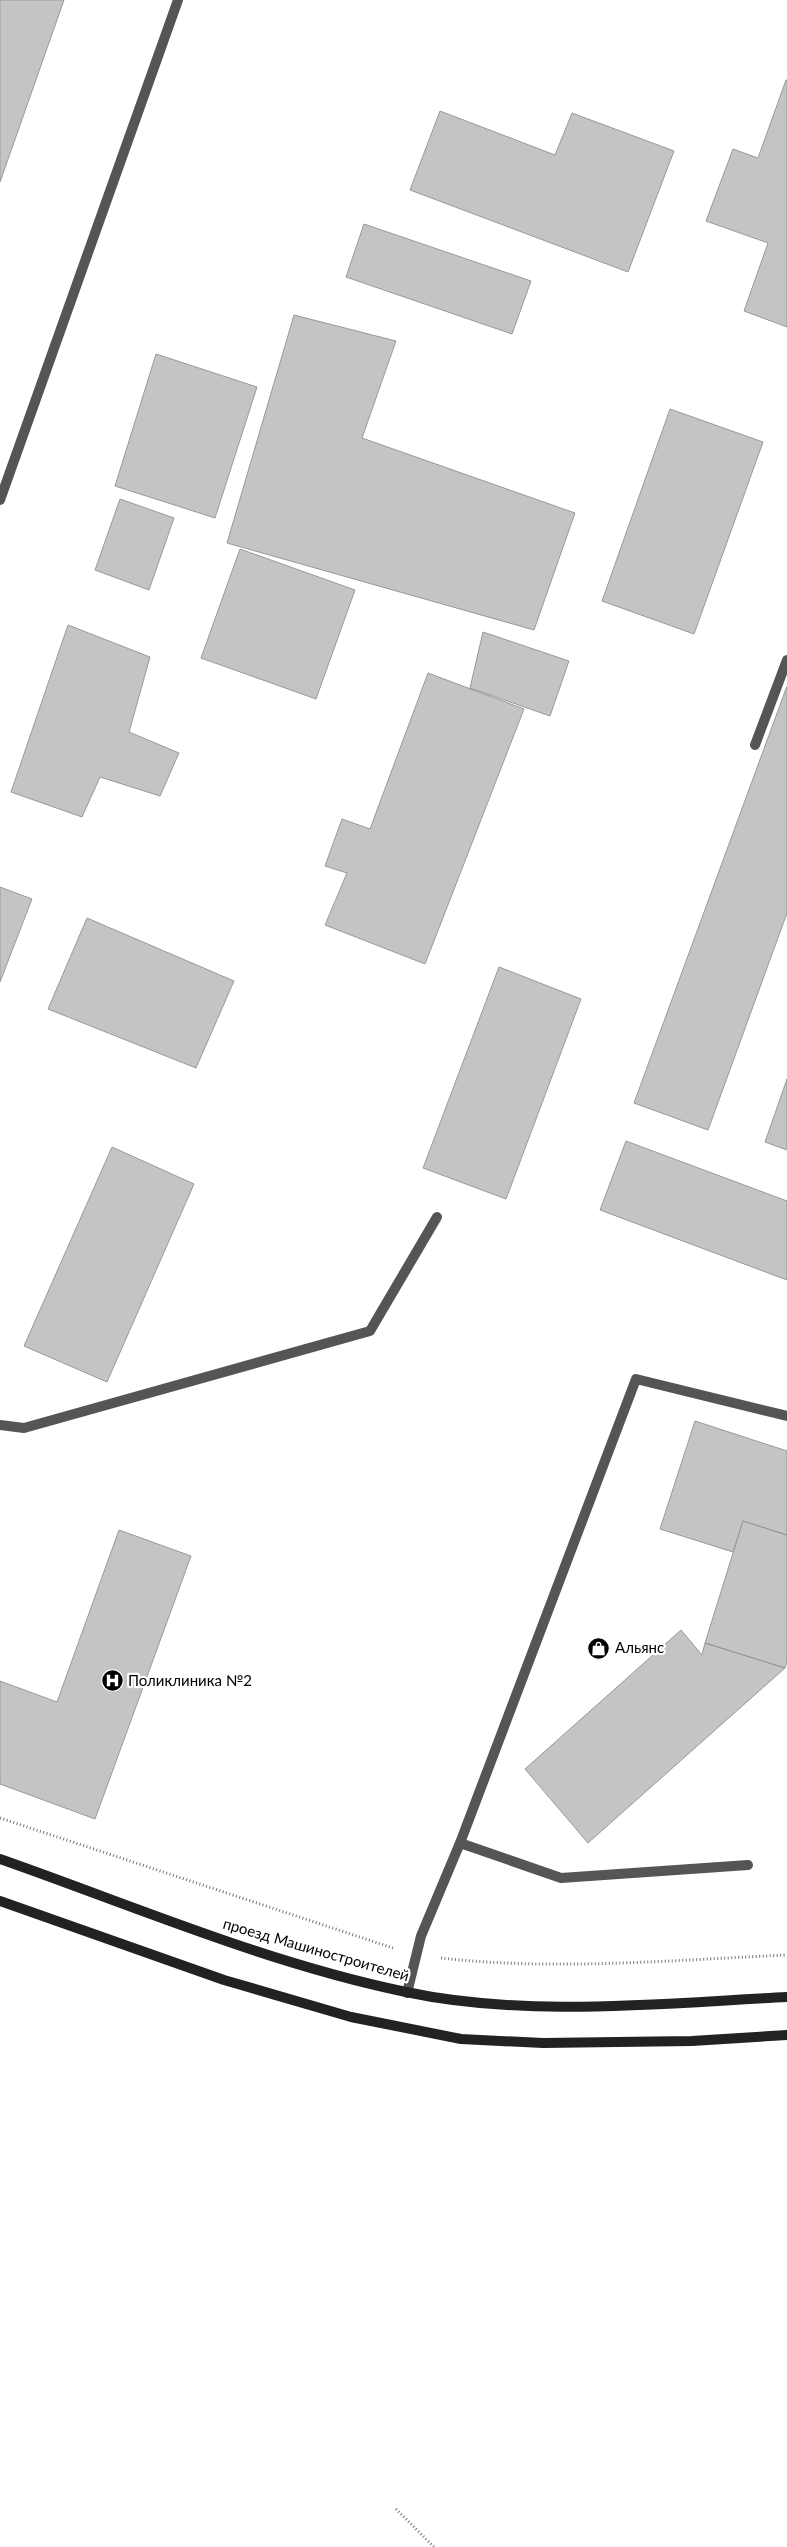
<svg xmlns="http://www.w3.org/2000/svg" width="787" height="2547" viewBox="0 0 787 2547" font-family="Lato,sans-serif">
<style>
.building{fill:#c4c4c4;stroke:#999}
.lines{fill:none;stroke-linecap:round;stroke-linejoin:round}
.path{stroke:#777;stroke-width:3;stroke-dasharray:1 2.5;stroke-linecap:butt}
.lane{stroke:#555;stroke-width:10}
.secondary{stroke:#222;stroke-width:10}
.labels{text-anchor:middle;stroke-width:4.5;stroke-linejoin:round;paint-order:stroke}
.poi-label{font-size:15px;fill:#000;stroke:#fff;text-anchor:start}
.street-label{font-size:15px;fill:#000;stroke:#fff}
</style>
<rect width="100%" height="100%" fill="#fff"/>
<path class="building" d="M0,0H64L0,182Z
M786,80H787V327L744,311L768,243L706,221L733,149L758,158Z
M440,111L555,155L572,113L674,151L628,272L410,190Z
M364,224L531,281L512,334L346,277Z
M294,315L396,341L362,438L575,513L534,630L227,543Z
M156,354L257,387L215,518L115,486Z
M670,409L763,442L694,634L602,601Z
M120,499L174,518L149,590L95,570Z
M240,549L355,590L316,699L201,658Z
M68,625L150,657L129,732L179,753L160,796L100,777L82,817L11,792Z
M483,632L569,661L550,716L470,688Z
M428,673L524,709L425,964L325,925L347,873L325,866L342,819L370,829Z
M787,686V913L708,1130L634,1103Z
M0,887L32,899L0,982Z
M87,918L234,981L196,1068L48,1009Z
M499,967L581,999L506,1199L423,1168Z
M787,1079V1150L765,1142Z
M626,1141L787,1201V1280L600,1210Z
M112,1147L194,1184L107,1382L24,1346Z
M695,1421L787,1451V1535L743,1521L733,1552L660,1529Z
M743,1521L787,1535V1662L785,1668L705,1643Z
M119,1530L191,1556L95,1819L0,1784V1681L57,1702Z
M681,1630L702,1655L705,1643L785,1668L588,1843L525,1769Z"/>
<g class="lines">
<path class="path" d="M0,1818L393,1948
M441,1958C555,1971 672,1960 787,1955
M396,2509L434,2547"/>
<path class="lane" d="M0,500L178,0
M755,745L787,660
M0,1425L24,1428L370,1331L437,1217
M460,1843L561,1878L748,1865
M407,1993L421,1936L460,1843L636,1379L787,1416"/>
<path class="secondary" d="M0,1859C134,1906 266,1963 406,1992C528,2018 663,2003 787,1997
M0,1901L224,1980L351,2017L461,2039L543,2043L692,2041L787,2035"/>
</g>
<defs>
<symbol id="shop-disc" viewBox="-11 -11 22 22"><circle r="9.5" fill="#000" stroke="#fff"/><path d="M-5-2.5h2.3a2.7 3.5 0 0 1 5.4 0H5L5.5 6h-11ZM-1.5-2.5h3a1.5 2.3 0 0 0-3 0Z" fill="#fff"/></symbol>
<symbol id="hospital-disc" viewBox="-11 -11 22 22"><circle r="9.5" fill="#000" stroke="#fff"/><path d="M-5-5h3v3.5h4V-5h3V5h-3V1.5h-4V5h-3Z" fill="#fff"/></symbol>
</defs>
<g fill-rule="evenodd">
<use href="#shop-disc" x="586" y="1636" width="25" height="25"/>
<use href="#hospital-disc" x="100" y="1668" width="25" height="25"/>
</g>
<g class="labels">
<g class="poi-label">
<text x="615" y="1653">Альянс</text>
<text x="128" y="1686">Поликлиника №2</text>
</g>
<g class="street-label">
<text transform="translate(316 1950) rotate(16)" y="5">проезд Машиностроителей</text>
</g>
</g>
</svg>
